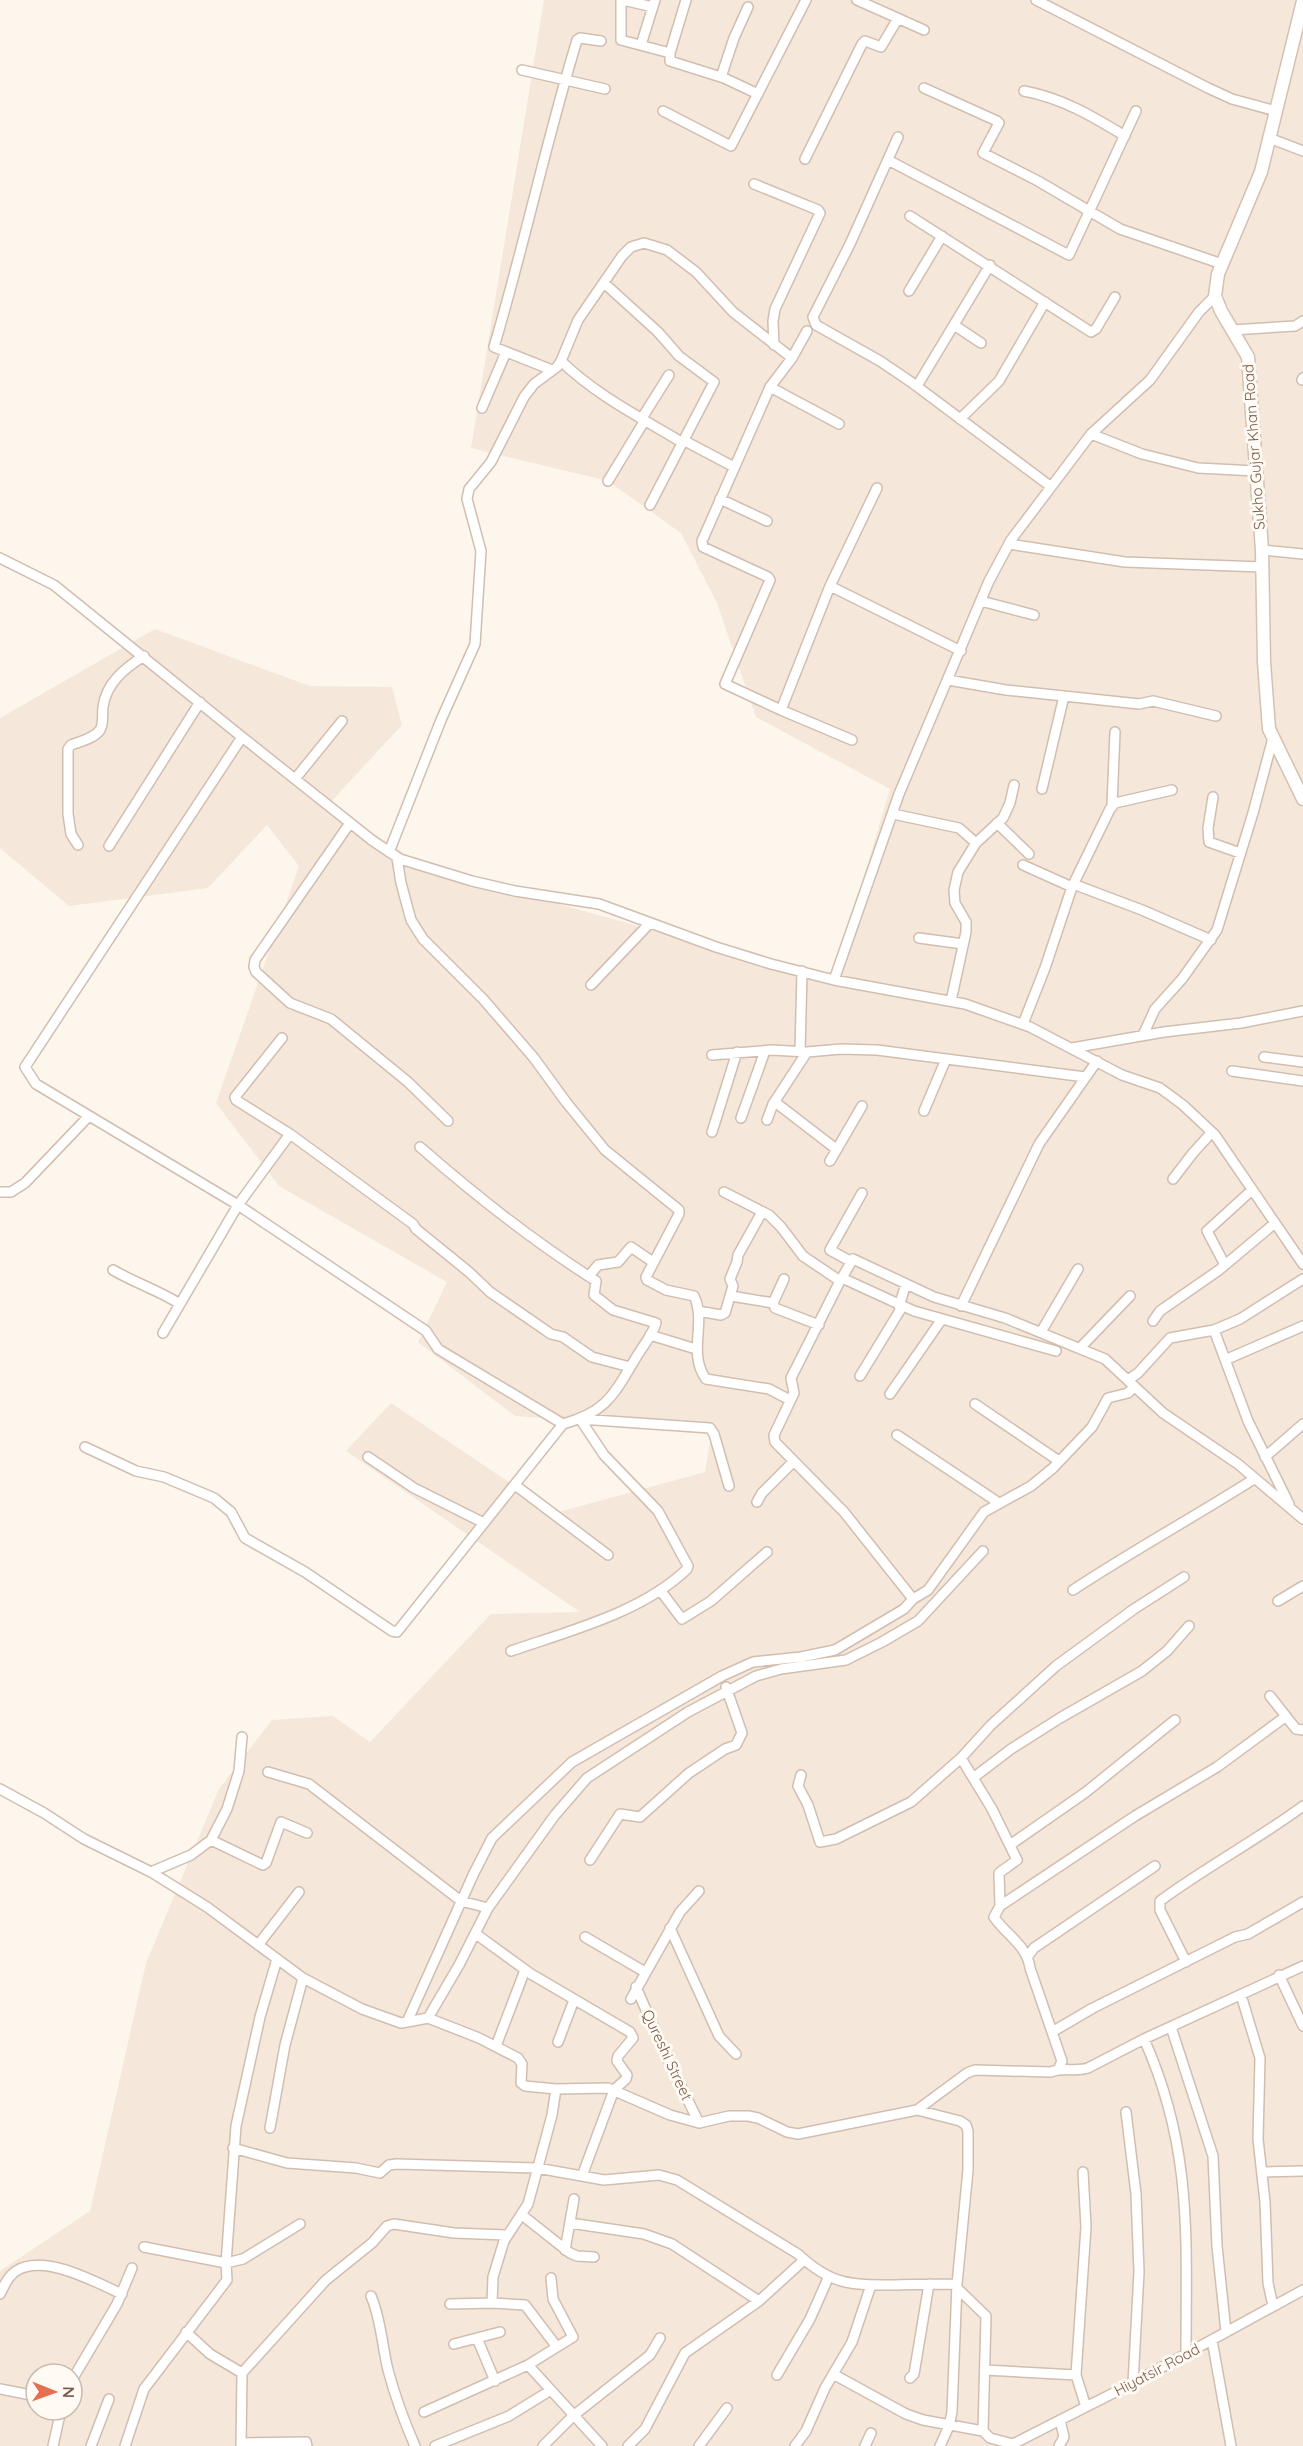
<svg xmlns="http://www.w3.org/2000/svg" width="1303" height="2446" viewBox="0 0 1303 2446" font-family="Quicksand,sans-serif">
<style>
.residential{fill:#f5e8da;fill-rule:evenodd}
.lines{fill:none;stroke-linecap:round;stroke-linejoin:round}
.minor-casing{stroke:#d1beb0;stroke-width:12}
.secondary-casing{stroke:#d6c0b0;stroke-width:15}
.minor{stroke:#fff;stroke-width:9}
.secondary{stroke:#fff;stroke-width:12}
.labels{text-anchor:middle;stroke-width:6;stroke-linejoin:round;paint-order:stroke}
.street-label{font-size:15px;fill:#7a5c4d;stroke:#fffaf3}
</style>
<rect width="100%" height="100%" fill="#fdf6ec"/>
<path class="residential" d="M544,0H1303V2446H0V2271L90,2211L146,1963L219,1789L272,1720L333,1716L370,1742L491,1614L580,1612L346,1451L391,1403L555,1513L705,1472L712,1430L515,1416L418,1342L447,1282L279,1186L216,1103L299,866L267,825L208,888L69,906L0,848V718L155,629L310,686L392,687L402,725L328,805L428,868L833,980L890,789L756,717L717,603L681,533L608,481L471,448ZM36,2374H72V2410H36Z"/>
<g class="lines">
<defs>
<path id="minor" d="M621,0V40L670,53
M623,0L653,7
M686,0L670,53V61L724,78L758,94
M857,0L924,30
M1036,0L1208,88L1232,99L1276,111
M641,45L655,0
M522,70L605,89
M721,77L734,38L748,7
M924,88L997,121L999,123L983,153L1038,181L1120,229L1222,264
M1024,91C1062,98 1092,116 1125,136
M663,111L731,146L806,0
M898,137L850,244L813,317L816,325L880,361L911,382L1050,486
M1269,138L1303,151
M805,159L862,44L865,41L881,47L897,20
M888,160L1069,255L1136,111
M754,184L818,210L820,213L775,309L773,321L774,345
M910,216L1091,332L1096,329L1115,297
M604,283L658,332L679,356L714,382L650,505
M909,291L942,236
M954,325L981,343
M1232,330L1295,326L1303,321
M561,361C597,396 642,418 683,443
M552,370L494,347C524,246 546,142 577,40L580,38L601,41
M1302,380L1303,378
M917,386L990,265
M770,387L839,424
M482,408L506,352
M642,418L669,375
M960,419L999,381L1045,302
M1091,434L1142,454L1198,468L1256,471
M685,441L734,467
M608,481L645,420
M720,499L767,521
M1009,544L1125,562L1262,567
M1262,550L1303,554
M0,558L54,585L242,737L373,841L400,859L472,881L515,891L599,904L716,947L771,964L834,980L965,1004L1030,1027L1122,1075L1160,1088L1183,1105L1215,1135L1303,1264
M830,586L961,651
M981,601L1034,615
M948,680L1006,690L1064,696L1042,789
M1064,696L1139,704L1153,701L1216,716
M781,710L725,684L770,580L768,577L703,547L702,541L770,387L792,358L807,331
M852,740L781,710L830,586L877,488
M295,779L342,721
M1213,797L1208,828L1209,842L1240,853
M1112,805L1115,732
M893,814L959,828L976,843
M350,823L255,960L254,967L256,972L290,1003L331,1019L408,1082L448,1121
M997,823L1029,854
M78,845L71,834L68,814V749L71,745C79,742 95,738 100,730C104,724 102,714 103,707C106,683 125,668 144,656
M109,846L200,702
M389,852L441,720L475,644L481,551L467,499L469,489L491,462L524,397L534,384L557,367L561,361L578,320L622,256L631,247L644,243L667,250L696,272L733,312L792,358
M397,858L401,883L411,920L423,939L483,999L534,1058L566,1102L605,1150L679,1210V1214L646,1277L647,1280L666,1290L694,1296C707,1323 687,1353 706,1379L769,1389L790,1400
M1023,865L1072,887
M1073,884L1142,910L1211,940
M919,938L963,944
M834,980L899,794L989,581L1011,540L1091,434L1150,380L1199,312L1215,296
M591,985L650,923
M951,1001L966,932V922L955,903L954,890L958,872L976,843L1003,818L1010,803L1014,785
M1023,1024L1045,968L1072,887L1110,809L1115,803L1172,790
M1143,1035L1155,1009L1182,979L1217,930L1253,813L1273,738
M282,1038L235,1097L236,1100L290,1134L413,1224L416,1229L469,1272L490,1292L551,1334L563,1337L592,1357L630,1367
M1072,1048L1164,1032L1241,1023L1303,1011
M800,1052L802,971
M712,1055L772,1050L807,1052L841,1049L877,1050L1085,1077
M1264,1057L1303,1062
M1232,1071L1303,1081
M775,1102L836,1149
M924,1111L946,1059
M741,1118L765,1051
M767,1120L773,1104L807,1052
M712,1132L737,1052
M420,1147C476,1196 533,1241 596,1281L594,1295L613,1310L656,1323C653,1334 643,1346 637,1356C614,1393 609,1411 563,1424
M830,1161L862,1106
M1173,1179L1193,1153L1212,1132
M0,1192H11L25,1183L89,1116
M724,1192L769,1215L781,1227L803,1256L840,1281
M850,1261L830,1250L862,1193
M1225,1265L1207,1231L1252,1190
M113,1270C135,1283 158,1290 180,1304
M589,1276L598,1265L618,1262L631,1247L653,1262
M842,1278L914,1311L1056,1351
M731,1296L773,1303L784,1279
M773,1303L775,1308L819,1325
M899,1306L906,1284
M961,1306L1039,1144L1097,1061
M698,1311L721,1315L725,1313L733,1286L730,1279L737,1262L738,1255L762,1212
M1153,1321L1160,1311L1219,1270L1275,1223
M1214,1330L1248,1421L1289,1504
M1041,1332L1078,1269
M163,1333L238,1205L290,1134
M650,1335L696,1349
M1080,1348L1130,1296
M1225,1360L1303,1326
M860,1376L902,1307
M1128,1380L1138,1373L1170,1338L1214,1330L1240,1319L1303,1279
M890,1394L942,1319
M975,1404L1059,1461
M897,1435L999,1503
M85,1447L136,1471L164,1477L214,1498L231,1512L245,1538L305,1572L392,1631L397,1632L563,1424L438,1349L426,1331L238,1205L36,1084L25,1067L242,737
M368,1457L414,1488L484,1523
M1265,1457L1303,1424
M515,1485L608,1555
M757,1502L762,1493L794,1461
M660,1590L682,1619L711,1601L767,1552
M1073,1590C1132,1551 1194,1517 1254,1479
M913,1599L844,1512L775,1442L774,1435L794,1393L791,1378L840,1281L853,1259L934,1297L1005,1318L1105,1359L1163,1413L1238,1464L1303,1519
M1278,1601L1303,1586
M511,1651C569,1631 643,1612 687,1569L688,1566L658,1511L604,1455L580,1419L710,1428L714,1434L729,1486
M1270,1696L1296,1729L1303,1730
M961,1758L992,1809L1017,1860L999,1873L1000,1906
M268,1772L309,1784L461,1901L488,1908
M801,1775L798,1786L808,1805L820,1842L836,1839L911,1802L961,1758L991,1725L1056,1666L1134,1609L1184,1577
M973,1778L1011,1749L1060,1718L1142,1671L1167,1651L1189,1626
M0,1789L44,1813L84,1839L151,1872L207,1907L303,1978L362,2009L401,2023L407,2022L474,1873L492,1838L572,1762L722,1676L753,1662L801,1657L835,1650L904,1609L913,1599L928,1590L984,1512L1031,1486L1053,1468L1092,1427L1108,1398L1128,1393L1134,1387
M211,1840L263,1865L266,1863L281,1822L307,1833
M1010,1845L1086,1792L1175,1720
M590,1860L620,1814L640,1817L689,1773L725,1749L736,1745L742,1733L726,1687
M151,1872L191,1855L211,1840L227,1809L239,1771L242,1737
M670,1928L719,2036L736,2054
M476,1934L531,1974L630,2032L633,2038L618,2056L617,2061L627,2075L626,2079L614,2090L582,2176
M585,1937L645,1972
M258,1945L299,1892
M1028,1956L1034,1948L1155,1866
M1186,1962L1160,1910V1901C1206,1867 1257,1840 1303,1806
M1279,1975L1303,2026
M636,1987L663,2049L699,2123
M1241,1995L1260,2058L1258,2139L1265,2202L1268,2283L1273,2306
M631,1999L680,1912L699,1891
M428,2018L479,2038L518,2058L522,2064L521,2083L525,2086L556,2089L608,2088L670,2115L699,2123L729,2116H748L758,2118L787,2132L798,2134L917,2110L967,2073L975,2070L1051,2072C1063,2067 1076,2072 1088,2068L1144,2039L1303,1966
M407,2022L428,2018L459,1965L488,1908L555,1815L587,1778L688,1712L756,1676L781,1669L846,1660L882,1642L918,1621L983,1551
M1171,2027L1213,2156L1217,2246L1226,2332
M1052,2032L1093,2008L1235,1937L1248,1934L1303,1902
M1144,2039C1193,2148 1186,2238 1186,2354
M558,2042L574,2000
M496,2046L525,1970
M1059,2068L1062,2061L1030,1968C1027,1945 1006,1935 994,1917L1000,1906L1135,1816L1217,1767L1285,1717
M917,2110L960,2121L966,2125L968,2131V2170L957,2284L952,2412L949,2426L940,2446
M1126,2112L1136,2194L1139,2272L1133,2383
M270,2128L285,2045L303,1978
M233,2148L287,2163L356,2168L380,2173L389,2165L397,2164L537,2168L604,2180L659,2175L677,2180L798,2254C832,2286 852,2285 896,2285C916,2284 937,2284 957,2284
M1083,2172L1086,2227L1076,2375L1086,2407
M1263,2172L1303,2171
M522,2215L570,2253L577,2256L594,2257
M570,2223L644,2234L672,2244L759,2301
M144,2247L226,2263L243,2259L300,2224
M565,2250L574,2199
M957,2288L986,2316L983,2431L990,2438L1013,2444
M0,2294C4,2286 8,2276 16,2271C44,2253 95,2282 122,2294
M371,2296C381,2319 382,2345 388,2370C395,2396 404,2421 415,2446
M492,2303L493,2277L504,2241L528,2204L552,2115L556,2089
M450,2304L492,2303L525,2305L557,2347
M186,2332L210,2354L242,2373
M477,2338L495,2381
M1212,2340L1231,2446
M454,2344L500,2332
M528,2365L602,2446
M985,2370L1076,2375
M833,2374L906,2414L923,2420L983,2431
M777,2375L810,2319L829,2276
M910,2378L914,2374L929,2284
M72,2380L117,2304L132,2268
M0,2389L36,2396
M424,2412L528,2365L573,2337L553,2299L551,2278
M241,2443L306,2442L307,2446
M53,2446L61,2410
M91,2446L109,2399
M125,2446L144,2389L227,2280L226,2263L236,2126L260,2017L277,1959
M241,2446L242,2373L326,2280L372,2243L387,2226L394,2224L454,2233L506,2235
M435,2446L509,2416L551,2390
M543,2446L573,2416L650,2355L660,2338
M628,2446L645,2429L685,2353L759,2301L804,2260
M699,2446L727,2408
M795,2446L806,2431L825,2388L852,2342L871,2285
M865,2446L871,2433
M1009,2446L1133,2383L1303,2290
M1059,2446L1064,2437L1060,2420"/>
<path id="secondary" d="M1303,1L1261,172L1218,274L1215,296L1221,311L1248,357L1262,550L1264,662L1269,729L1303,799"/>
</defs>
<use href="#minor" class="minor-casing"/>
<use href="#secondary" class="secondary-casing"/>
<use href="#minor" class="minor"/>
<use href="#secondary" class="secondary"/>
</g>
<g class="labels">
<g class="street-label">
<text transform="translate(1254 447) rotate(-94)" y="5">Sukho Gujar Khan Road</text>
<text transform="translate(667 2055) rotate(65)" y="5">Qureshi Street</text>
<text transform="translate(1157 2370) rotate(-28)" y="5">Hiyatsir Road</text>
</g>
</g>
<g transform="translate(54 2392) rotate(91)"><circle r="28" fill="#fffaf3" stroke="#cabbb1" stroke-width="1.5"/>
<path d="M0-4.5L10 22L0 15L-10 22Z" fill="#e76f51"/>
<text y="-9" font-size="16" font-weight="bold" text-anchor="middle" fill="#7a5c4d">N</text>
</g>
</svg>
